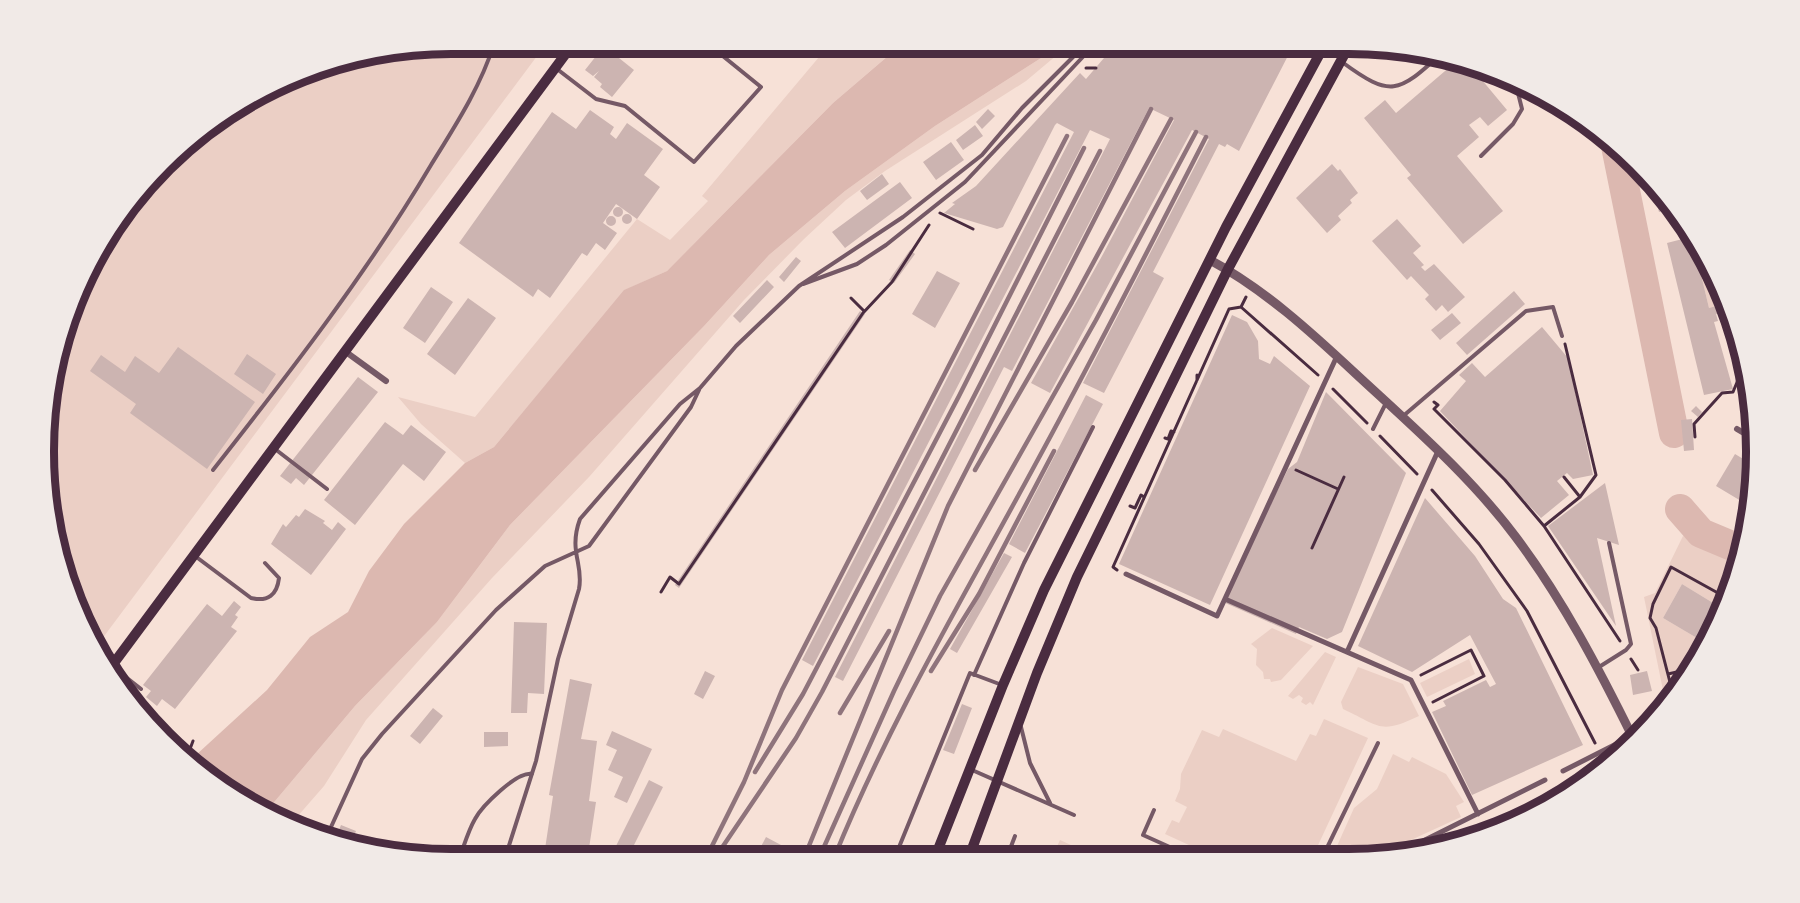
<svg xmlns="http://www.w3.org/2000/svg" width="1800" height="903" viewBox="0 0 1800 903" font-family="Raleway,sans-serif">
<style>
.green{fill:#ebcfc5}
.water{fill:#dcb8b0}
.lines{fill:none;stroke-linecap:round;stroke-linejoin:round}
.river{stroke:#dcb8b0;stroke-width:30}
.building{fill:#ccb4b1}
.path{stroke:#4a2c40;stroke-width:3}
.service{stroke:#755966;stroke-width:4}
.pedestrian{stroke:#755966;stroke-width:5}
.minor{stroke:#755966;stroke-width:6}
.tertiary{stroke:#755966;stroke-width:9}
.secondary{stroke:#4a2c40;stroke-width:10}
.rail{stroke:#8f747c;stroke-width:4.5}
.rim{fill:none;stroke:#4a2c40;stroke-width:8}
</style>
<rect width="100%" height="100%" fill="#f7e1d7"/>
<path class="green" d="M452,44H546L96,647L86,632L47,505L51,372L75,295L112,225L203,128L320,65Z
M830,44H889L896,49L833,103L667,271L625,290L494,447L465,463L421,424L398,397L475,417L637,219L670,240L708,201L702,196Z
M1063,44H1070L1026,81L885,171L846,200L804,239L744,300L589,477L492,578L366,720L324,786L290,825L265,813L355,706L437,622L510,525L705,325L769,255L845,191L935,126Z
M1707,260L1727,303L1709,308L1698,262Z
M1683,536L1742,560L1723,609L1682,584L1663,618L1707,644L1666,705L1644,597L1655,593Z
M1272,628L1313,646L1281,680L1271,682L1270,679H1264L1263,672L1256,665L1257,649L1251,644Z
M1325,652L1336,657L1313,705L1310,702L1306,705L1301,702L1303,698L1299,695L1293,699L1288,696Z
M1469,659L1475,674L1427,697L1420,683Z
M1358,667L1403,684L1419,716C1379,735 1380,726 1343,709L1341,702Z
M1324,719L1368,738L1313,856L1215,857L1165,834L1172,820L1179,823L1187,807L1175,801L1180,789L1181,774L1202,730L1219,737L1223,729L1296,761L1310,734L1316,736Z
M1393,754L1409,762L1412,757L1446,774L1464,802L1456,806L1461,817L1387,851L1384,846L1347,856L1340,854L1337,846L1354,808L1377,789Z
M1060,840L1097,857H1052Z
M1152,848L1170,857H1108L1112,849L1135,855Z"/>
<path class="water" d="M902,44H1063L935,126L845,191L769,255L705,325L510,525L437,622L355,706L265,813L192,761L196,755L267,690L310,637L348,612L369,571L404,524L465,463L494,447L624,290L667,271L833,103Z"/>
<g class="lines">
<path class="river" d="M1616,146L1674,433
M1680,509L1701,533L1744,551"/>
</g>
<path class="building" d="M615,44H644L633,58Z
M1116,44H1294L1239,151L1227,144L1225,147L1219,144L1153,272L1164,278L1104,393L1083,383L1209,139L1192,130L1050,393L1031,383L1102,256L1174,120L1149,108L1012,371L1004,367L843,681L835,677L1110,139L1090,130L813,666L802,660L1074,132L1057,123L1055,125L1003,227L997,229L944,213L955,204L952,203L976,186L1080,73L1086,79Z
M604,46L634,70L612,97L600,87L602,84L594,77L599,71L593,76L585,70Z
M1459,59L1467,62L1507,110L1488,126L1480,117L1469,125L1479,137L1457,156L1503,211L1463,244L1407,178L1411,175L1364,118L1385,100L1396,113Z
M988,109L995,116L982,129L976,122Z
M590,110L614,127L610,134L616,139L627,123L663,149L644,175L660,187L637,219L616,204L603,223L617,233L605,250L596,243L587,256L582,253L550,298L538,289L533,297L459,243L552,112L576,129Z
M975,125L983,136L963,150L956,140Z
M951,142L964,160L936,180L923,162Z
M1332,164L1338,171L1340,169L1358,193L1350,200L1352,203L1338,216L1341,220L1327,233L1296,198Z
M882,174L889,184L867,200L860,191Z
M900,182L912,198L845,248L832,232Z
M1664,195L1668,209L1659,212L1655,197Z
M613 212a5 5 0 1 1 10 0a5 5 0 1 1-10 0Z
M622 219a5 5 0 1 1 10 0a5 5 0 1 1-10 0Z
M606 221a5 5 0 1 1 10 0a5 5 0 1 1-10 0Z
M1397,219L1421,246L1413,253L1424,265L1421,267L1425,271L1434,264L1465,297L1448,312L1442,305L1436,311L1425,299L1429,295L1411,276L1407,280L1372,241Z
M1694,236L1707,260L1698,262L1709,308L1727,303L1731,311L1716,314L1718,321L1714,322L1733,389L1704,395L1667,243Z
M910,250L915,254L894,283L889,280Z
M796,257L801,261L784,282L779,277Z
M937,271L960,283L935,328L912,314Z
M767,280L774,287L740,323L733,316Z
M431,287L453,302L425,343L403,328Z
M1514,291L1525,304L1467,355L1456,343Z
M468,298L496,318L455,375L427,354Z
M860,311L865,314L679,588L675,585Z
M1452,313L1461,323L1440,340L1431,330Z
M1232,315L1247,322L1258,341L1259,359L1270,364L1274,356L1310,386L1210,605L1119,564Z
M1542,327L1568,358L1593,475L1573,479L1567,473L1557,481L1569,495L1541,518L1440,411L1466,381L1459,375L1472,363L1485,377Z
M178,347L255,402L207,469L130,413L136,404L90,371L101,355L125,372L135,356L159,373Z
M247,354L276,374L263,394L234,374Z
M358,377L378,392L304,485L296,478L291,484L280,476Z
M1326,392L1406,473L1342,632L1327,639L1299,627L1296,634L1223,602L1288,469L1297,462Z
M1086,395L1103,404L1025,553L1009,544Z
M1696,406L1702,412L1698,417L1691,411Z
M1692,419L1694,450L1684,451L1681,420Z
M385,422L403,435L411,425L446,452L424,481L403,464L355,525L324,500Z
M1735,454L1755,466L1751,507L1716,486Z
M1605,483L1619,545L1597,538L1616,626L1548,526Z
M1425,498L1475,556L1503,599L1516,608L1583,745L1472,795L1432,712L1446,706L1443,701L1486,680L1490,687L1496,684L1470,635L1412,672L1358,646Z
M305,509L325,521L323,523L332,530L338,522L346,529L311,575L271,544L283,524L286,527L296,515L299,517Z
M1004,553L1012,557L957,653L950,649Z
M1682,584L1723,609L1707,644L1663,618Z
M234,601L241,607L235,615L238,617L231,627L237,631L175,709L162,699L157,706L146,697L151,691L143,685L207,604L222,616Z
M514,622L547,623L544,694L528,693L527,713H511Z
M705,671L715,676L703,699L694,694Z
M1647,671L1652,691L1633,695L1630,675Z
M570,679L592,684L581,739L597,741L589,801L596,802L588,855L545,849L553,796L549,795Z
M962,704L972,708L954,754L943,750Z
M433,708L443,716L420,744L410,736Z
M612,731L652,749L627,803L614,797L623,777L608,770L617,750L606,745Z
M484,732H508V746L484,747Z
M1591,774L1593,777L1504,829L1459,841Z
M649,780L663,787L629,855L615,848Z
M341,825L356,831L351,843L336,837Z
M766,837L796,853L793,858H755Z"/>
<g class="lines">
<path class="path" d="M1086,68H1096
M940,213L973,229
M1246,297L1241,307L1318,375
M851,298L864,311
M1197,375V380
M1333,389L1367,423
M1434,402L1438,405L1434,409L1505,480L1544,526L1620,641
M1380,436L1417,474
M1695,437L1694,424L1722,393L1733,392L1745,363
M1165,438L1168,439L1171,431L1174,432
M1296,470L1338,489
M1564,477L1580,497
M1432,490L1479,544L1527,611L1595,743
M1130,506L1135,508L1141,495L1144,497
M1544,526L1580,497L1596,475L1565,344
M1312,548L1344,477
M1117,570L1113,567L1229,309L1241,307
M661,592L670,577L679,584L863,313L892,282L929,225
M1631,659L1638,670
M1668,674L1690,669
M1421,675L1471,650L1484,676L1433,702
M1673,694L1656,628L1650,618L1653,604L1671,567L1727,598
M187,757L193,741"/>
<path class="service" d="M1342,62C1391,98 1398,93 1440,55
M557,69L596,99L625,106L694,162L761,87L708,44
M1481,156L1513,124L1522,109L1517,89L1507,77
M803,284L857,264L886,245L965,182L1095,44
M1402,417L1526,311L1553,307L1562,336
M1373,429L1386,403
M275,449L327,489
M213,470C291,371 367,273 431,165C455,126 480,88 494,44
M195,556L251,598C268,602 277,595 279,578L265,563
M113,667L141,689
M1599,667L1626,650L1631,644L1609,543
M974,675L1024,563L1093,427
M1021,727L1030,763L1050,803
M972,770L1074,815
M1154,810L1143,835L1192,857
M306,830L308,828
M326,838L362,759L382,734L496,610L545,566L589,546L691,407L699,390
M1323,856L1378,743
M895,857L970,673L1002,685
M1007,857L1015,836
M505,858L536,761L558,659L579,589C584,564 568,552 580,519L680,404L700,388L736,346L799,286L903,217L982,155L1022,108L1086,44
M459,859C464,846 468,831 475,819C482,806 517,771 532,774"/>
<path class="pedestrian" d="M1126,574L1217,616L1337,356
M1225,599L1411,680L1478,814
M1347,652L1438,451
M1563,771L1632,736
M1395,855L1545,780"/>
<path class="minor" d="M346,352L386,381
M1737,429L1754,439"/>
<path class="tertiary" d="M1210,260C1264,289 1311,332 1356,374C1411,425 1470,476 1515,536C1562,598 1600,671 1634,740"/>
<path class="secondary" d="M111,667L573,44
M935,857L1003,685L1044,590L1226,227L1325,44
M969,857L1037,673L1077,577L1228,269L1350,44"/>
<path class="rail" d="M975,470L1072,302L1171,119
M931,671L979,594L1054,451
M840,713L889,631
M755,772L803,694L959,396L1084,148
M706,858L744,782L782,690L1067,136
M715,858L796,738L822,692L1100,151
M804,858L948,506L1151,109
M819,858L894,691L940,596L1096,320L1196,132
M834,858C890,720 966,593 1036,463C1095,355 1150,246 1206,137"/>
</g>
<path d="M0 0H1800V903H0ZM451 54H1349A397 397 0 0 1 1746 451V452A397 397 0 0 1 1349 849H451A397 397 0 0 1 54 452V451A397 397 0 0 1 451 54Z" fill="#f1eae7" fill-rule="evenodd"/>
<path class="rim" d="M451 54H1349A397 397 0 0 1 1746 451V452A397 397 0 0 1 1349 849H451A397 397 0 0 1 54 452V451A397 397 0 0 1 451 54Z"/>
</svg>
